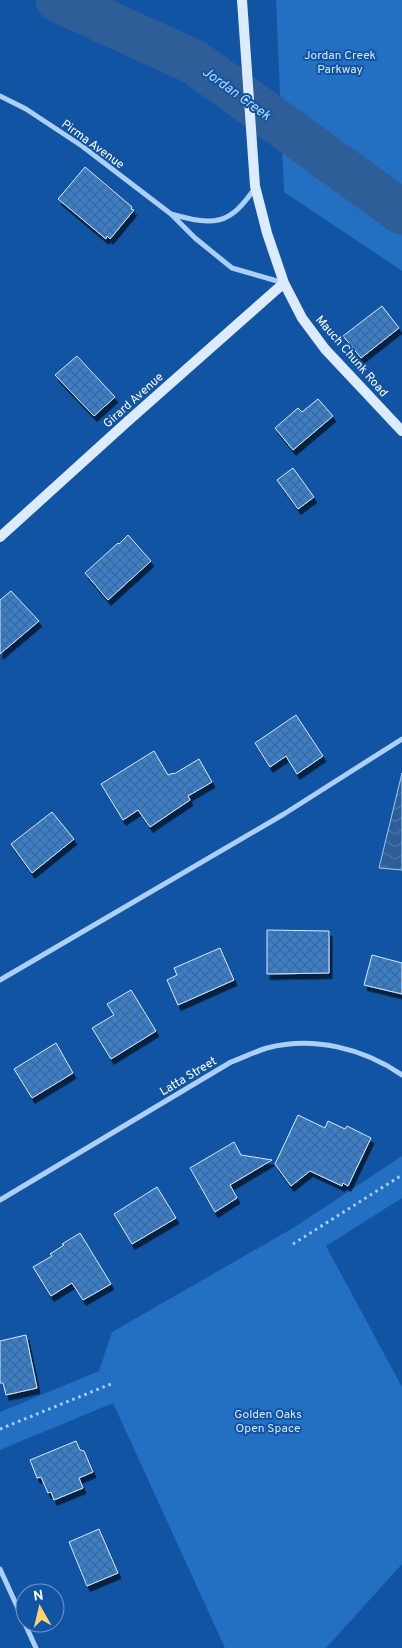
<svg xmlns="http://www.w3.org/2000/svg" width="402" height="1648" viewBox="0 0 402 1648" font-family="Overpass,sans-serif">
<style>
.green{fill:#236fc2}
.water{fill:url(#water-waves);stroke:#9dcaf9}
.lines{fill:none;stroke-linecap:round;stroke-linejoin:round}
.river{stroke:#2d5e98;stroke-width:45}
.building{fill:url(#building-cross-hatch);stroke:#d5e9fe;filter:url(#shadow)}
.path{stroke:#abcff6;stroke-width:3;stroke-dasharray:2.5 4;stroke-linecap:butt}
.street{stroke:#abcff6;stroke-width:5}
.secondary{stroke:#dcecfe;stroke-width:10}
.labels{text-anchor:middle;stroke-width:4;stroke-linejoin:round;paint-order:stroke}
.park-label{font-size:12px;fill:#d5e9fe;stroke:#1154a3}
.street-label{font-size:12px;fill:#fff;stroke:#1154a3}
.water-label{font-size:14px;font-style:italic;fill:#b8d9fc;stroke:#1154a3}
</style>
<defs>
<pattern id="water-waves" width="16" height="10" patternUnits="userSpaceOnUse" patternTransform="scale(1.25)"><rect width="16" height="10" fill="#2d5e98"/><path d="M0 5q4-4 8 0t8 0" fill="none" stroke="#4c76a7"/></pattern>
<pattern id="building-cross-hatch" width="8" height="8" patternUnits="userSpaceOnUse" patternTransform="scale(1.25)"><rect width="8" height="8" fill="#3a7eca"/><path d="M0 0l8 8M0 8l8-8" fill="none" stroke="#426891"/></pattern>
<filter id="shadow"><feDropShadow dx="3" dy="5.5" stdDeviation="0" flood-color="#0009"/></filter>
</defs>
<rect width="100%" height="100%" fill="#1154a3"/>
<path class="green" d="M276,0H402V271L284,192Z
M402,1156V1198L326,1246L402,1387V1564L326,1648H225L113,1403L0,1450V1412L99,1371L112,1332L293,1228Z"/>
<path class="water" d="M402,773V870L379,868Z"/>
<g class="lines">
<path class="river" d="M58,0L194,62L402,212"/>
</g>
<path class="building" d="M85,167L132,207L131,209L134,210L110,239L107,236L106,239L58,199Z
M382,306L399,328L361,358L343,336Z
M77,356L115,397L94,416L55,375Z
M318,399L333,416L293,450L275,428L298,408L302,412Z
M293,468L314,497L298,509L277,480Z
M128,535L151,561L108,600L85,573L118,543L119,544Z
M11,591L39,621L0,654V600Z
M296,715L323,756L297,774L286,756L270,767L255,743Z
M154,751L168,775L173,773L174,774L199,759L212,782L188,796L190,800L150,827L138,810L123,820L101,784Z
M52,812L74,839L32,873L11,844Z
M267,930L329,931V973L267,974Z
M220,948L234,980L178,1005L167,980L177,975L174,968Z
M372,955L402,963V994L364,985Z
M131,990L156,1031L111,1059L92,1028L114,1015L107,1004Z
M56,1043L73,1073L32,1098L14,1069Z
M298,1115L325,1128L328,1121L345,1129L347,1126L371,1138L348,1186L343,1183L342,1186L310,1171L291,1186L275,1164Z
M234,1142L241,1155L272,1160L230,1185L237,1198L215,1212L190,1168Z
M157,1187L176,1218L132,1244L114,1214Z
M80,1233L111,1284L83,1300L72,1283L51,1296L33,1267L52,1256L50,1254L64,1245L62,1244Z
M26,1335L37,1388L6,1395L3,1383H0V1341Z
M76,1441L80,1450L84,1451L93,1472L79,1478L83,1488L54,1500L51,1492L48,1493L41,1477L37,1478L30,1460Z
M99,1529L118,1573L87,1586L69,1542Z"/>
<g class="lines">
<path class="path" d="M293,1244L402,1175
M0,1429L111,1384"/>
<path class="street" d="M0,96L26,109L82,146L171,214L195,238L232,268L284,283
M171,214C214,226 229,226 255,188
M0,980L284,814L402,739
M0,1200L231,1062C242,1058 254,1052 267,1048C313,1036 363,1048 402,1075
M0,1569L36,1648"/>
<path class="secondary" d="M242,0L255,186L267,233L284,283L302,318L325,349L402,431
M0,537L128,421L284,283"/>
</g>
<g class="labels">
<g class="park-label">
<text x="340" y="59">Jordan Creek<tspan x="340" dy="14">Parkway</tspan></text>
<text x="268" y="1418">Golden Oaks<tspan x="268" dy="14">Open Space</tspan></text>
</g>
<g class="street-label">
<text transform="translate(93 144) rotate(36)" y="4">Pirma Avenue</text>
<text transform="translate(352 356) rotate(49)" y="4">Mauch Chunk Road</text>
<text transform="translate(133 400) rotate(-42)" y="4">Girard Avenue</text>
<text transform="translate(188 1076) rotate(-31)" y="4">Latta Street</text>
</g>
<g class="water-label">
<text transform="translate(237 93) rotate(36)" y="5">Jordan Creek</text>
</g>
</g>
<g transform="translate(40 1608) rotate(352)"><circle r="24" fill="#1154a3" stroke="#7098c8"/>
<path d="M0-4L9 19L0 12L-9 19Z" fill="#ffd270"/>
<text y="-8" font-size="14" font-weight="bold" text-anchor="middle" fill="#ffffff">N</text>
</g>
</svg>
